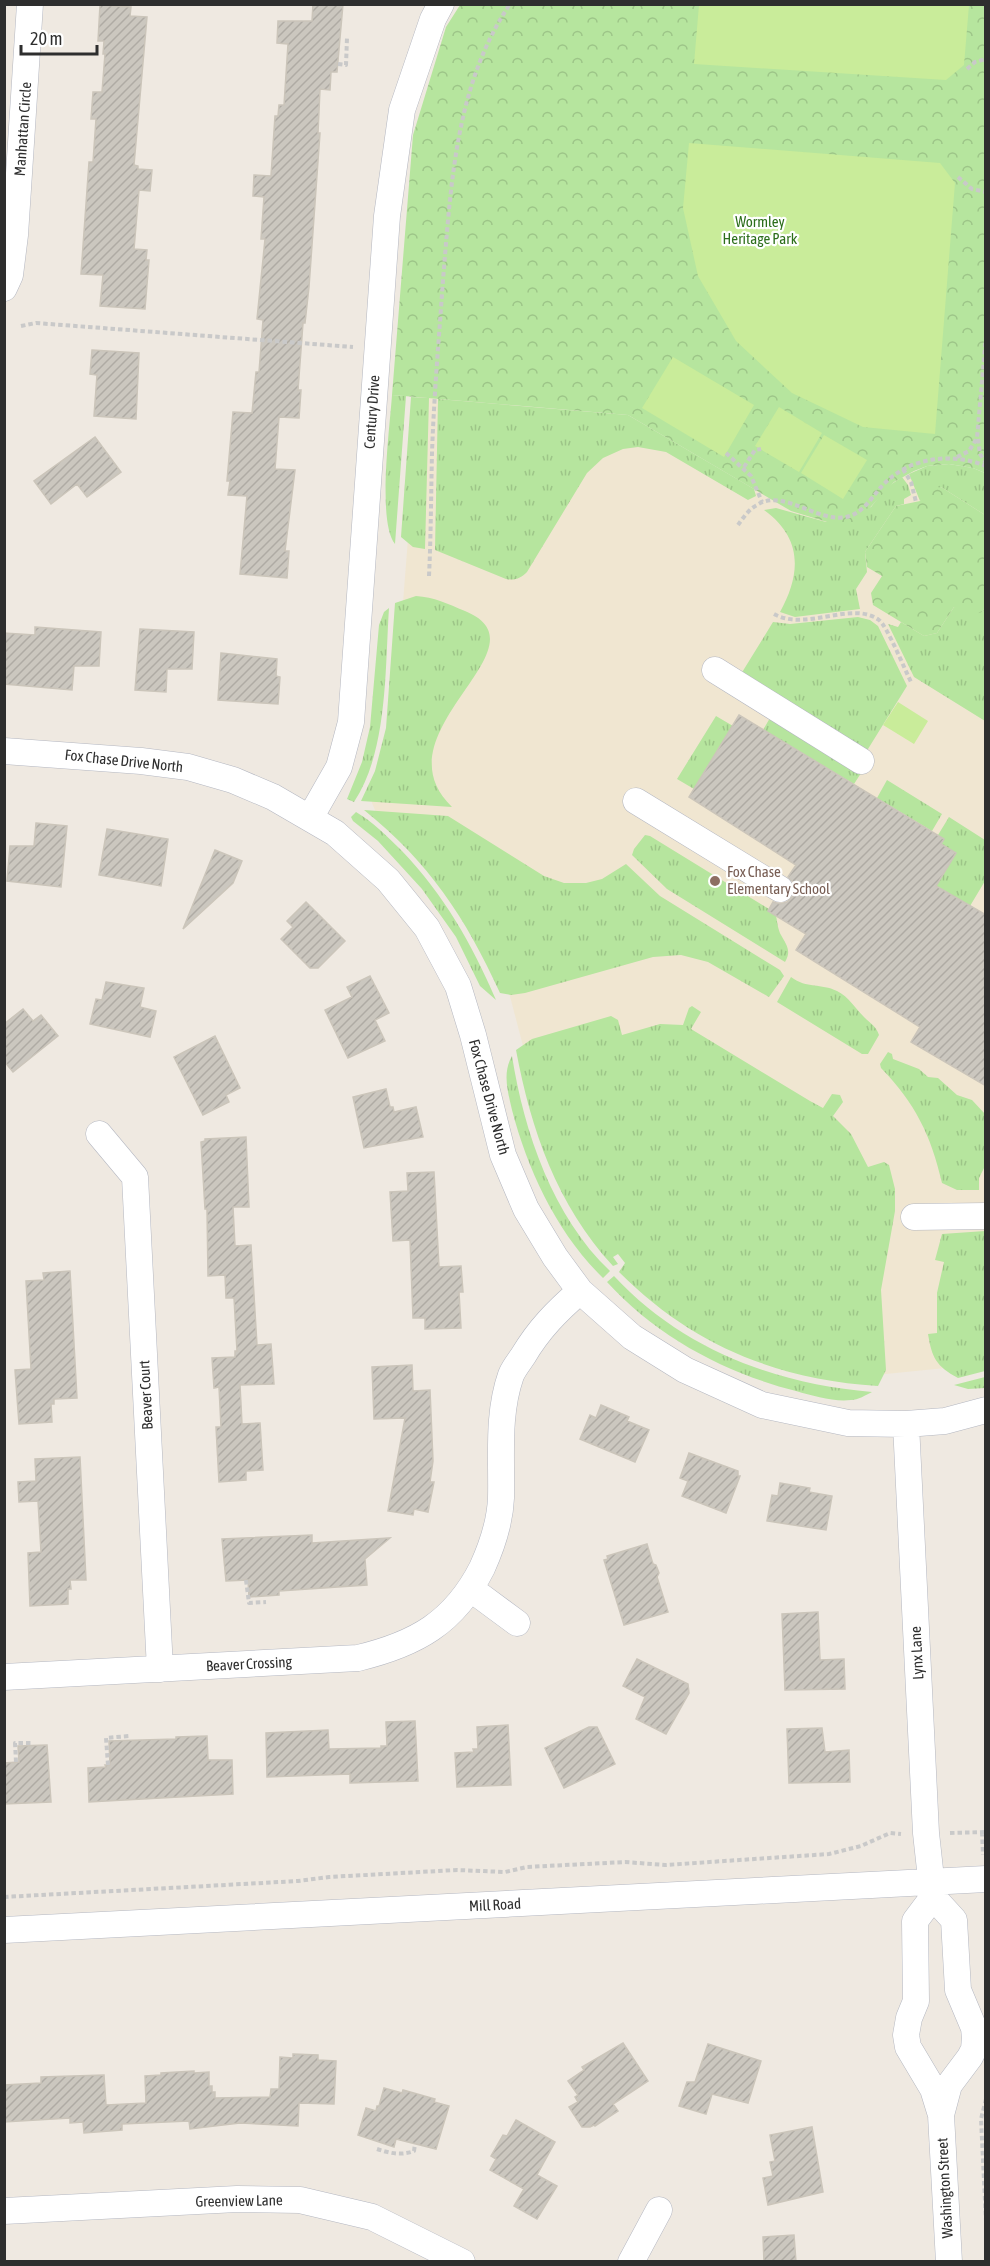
<svg xmlns="http://www.w3.org/2000/svg" width="990" height="2266" viewBox="0 0 990 2266" font-family="'Asap Condensed',sans-serif">
<style>
.education{fill:#f0e6d1}
.grass{fill:url(#grass-tufts)}
.park{fill:url(#park-crowns)}
.pitch{fill:#c9ec9a}
.building{fill:url(#building-hatch);stroke:#cbc5ba;stroke-width:1.5}
.lines{fill:none;stroke-linecap:round;stroke-linejoin:round}
.minor-casing{stroke:#b4b7c1;stroke-width:27}
.path{stroke:#c9c9c9;stroke-width:4;stroke-dasharray:4.5 3;stroke-linecap:butt}
.minor{stroke:#fff;stroke-width:26}
.education-dot{fill:#8d6e63;stroke:#fff;stroke-width:2}
.labels{text-anchor:middle;stroke-width:4.5;stroke-linejoin:round;paint-order:stroke}
.street-label{font-size:15px;fill:#2e2e2e;stroke:#fff}
.park-label{font-size:15px;fill:#2c6e1b;stroke:#fff}
.education-label{font-size:15px;fill:#785e54;stroke:#fff;text-anchor:start}
</style>
<defs>
<pattern id="grass-tufts" width="24" height="20" patternUnits="userSpaceOnUse" patternTransform="scale(1.5)"><rect width="24" height="20" fill="#b6e59e"/><path d="M3 7l-1-3M5 7V3M7 7l1-3M15 17l-1-3M17 17v-4M19 17l1-3" fill="none" stroke="#9dc588"/></pattern>
<pattern id="park-crowns" width="20" height="18" patternUnits="userSpaceOnUse" patternTransform="scale(1.5)"><rect width="20" height="18" fill="#b6e59e"/><path d="M2 6a3 3 0 1 1 6 0M12 15a3 3 0 1 1 6 0" fill="none" stroke="#9dc588"/></pattern>
<pattern id="building-hatch" width="6" height="6" patternUnits="userSpaceOnUse" patternTransform="scale(1.5)"><rect width="6" height="6" fill="#cbc7bf"/><path d="M-1 1l2-2M0 6l6-6M5 7l2-2" fill="none" stroke="#afaba4"/></pattern>
</defs>
<rect width="100%" height="100%" fill="#efe9e1"/>
<path class="education" d="M419,397L628,415L791,511L852,523L861,517L894,482L914,471L985,473V1355L955,1367L866,1376L663,1300L593,1229L532,1080L507,985L468,909L377,815L370,798L391,757Z"/>
<path class="grass" d="M392,395L406,396L395,544C377,522 390,426 392,395Z
M411,397L429,398L425,549L413,547L401,537Z
M438,399L628,415L754,489L756,496L748,500L666,452L638,447L623,449L603,458L587,473L527,572C521,578 515,581 506,579L435,550Z
M949,464L973,468L985,473V515L941,487L920,501L909,474L927,466Z
M902,477L908,485L911,495L904,499V504L896,506L865,552L867,572L856,589L860,609L795,617L780,612C801,574 803,538 764,510L776,508L826,522L871,507L886,488Z
M416,596C434,597 448,604 465,611C553,647 374,732 452,807L361,801L375,771L386,728L395,603Z
M954,607L982,612L985,607V721L914,677L888,624L898,627L901,622L924,636L937,633Z
M389,608C385,668 388,751 354,802L347,799L362,762L370,727L379,625L384,612Z
M858,617L870,620L878,626L907,686L868,749H866L741,674L773,622L790,624Z
M774,711L865,767L854,784L763,730Z
M716,716L733,726L694,789L677,779Z
M887,780L942,814L932,831L877,798Z
M364,810L448,816L544,876L564,883H586L602,879L626,864L660,896L780,970L784,976L769,997L708,962L681,955L653,957L525,993L511,995L500,993C466,918 428,861 364,810Z
M356,812C373,822 388,837 402,851C444,895 472,944 496,1000L480,986L456,937L422,889L378,841L353,821L351,817Z
M949,817L985,840V881L970,906L936,886L941,844L944,839L938,835Z
M645,835L650,836L769,909L768,911L776,915C777,921 778,930 781,935C786,944 792,951 785,962L667,889L632,855L634,849Z
M791,977C807,989 821,983 837,991C849,997 855,1008 864,1017C871,1024 876,1026 879,1035L868,1054H862L777,1002Z
M692,1006L701,1012L691,1029L810,1101L823,1108L832,1094L840,1095L843,1102L833,1116L851,1134L868,1167L884,1162L889,1165L895,1189V1211L881,1290L886,1370L878,1386C775,1379 692,1345 619,1272L625,1263L618,1254L613,1257L618,1264L613,1266C557,1205 531,1130 516,1050L532,1039L611,1016L618,1020L622,1035L660,1024L683,1025L689,1008Z
M888,1052L892,1054L893,1059L919,1069L928,1077L938,1078L957,1095L972,1100L985,1114V1166L979,1178V1190H957L942,1183C931,1135 915,1103 881,1068L880,1064Z
M512,1056C524,1132 553,1217 610,1271L603,1278C557,1233 528,1171 512,1110C508,1092 502,1073 512,1056Z
M985,1231V1371L958,1378C936,1366 932,1358 928,1334L937,1333V1293L944,1262L935,1260L942,1234Z
M614,1276C682,1349 775,1384 872,1392C866,1395 858,1400 851,1400C834,1402 813,1396 796,1391C725,1373 657,1337 607,1282Z
M985,1377V1388L968,1389L954,1385Z"/>
<path class="park" d="M460,5H985V473L973,468L949,464L927,466L914,471L894,482L861,517L852,523L837,525L791,511L628,415L392,395L413,135L446,27Z
M941,487L985,515V607L982,612L968,616L954,607L937,633L924,636L873,605L871,593L882,576L867,567L865,552L896,506L920,501L928,490Z"/>
<path class="pitch" d="M699,5H969L964,65L946,80L694,64Z
M689,143L940,163L955,183L935,434L863,427L792,393L736,341L698,276L683,208Z
M673,357L754,405L724,457L642,408Z
M779,407L822,433L799,472L755,446Z
M824,435L867,460L843,499L801,473Z
M898,702L928,721L914,744L883,725Z"/>
<path class="building" d="M313,4H343L337,72H331L330,90L320,89L318,133H320L309,287L305,323H303L298,390H301L299,418L279,417L275,469L295,470L285,551H289L287,578L240,574L247,496L228,495L230,481H227L233,412L252,413L256,372H259L263,320L257,319L265,239H261L264,197L253,196L254,175L271,176L275,116H278L279,105H284L288,44L277,43L278,21H312Z
M100,5L131,7L130,16L147,17L134,165L138,166V169L152,170L150,191L139,190L134,249L147,250L146,260H149L145,309L100,306L103,275L81,274L89,162H93L96,119H91L93,92H102L105,54H103L104,41H98Z
M92,350L139,353L136,419L94,416L97,375L90,374Z
M95,437L121,472L87,497L77,484L51,504L34,481Z
M35,627L101,632L99,666H74L72,690L4,684V633L35,635Z
M140,629L194,632L192,669H167L166,692L135,690Z
M221,653L277,659L276,676L280,677L278,704L218,700Z
M739,715L944,839L941,844L956,853L936,886L986,915V1086L911,1042L920,1027L796,950L806,934L768,911L773,902L780,904L787,902L792,897L795,889L793,882L788,877L796,865L689,797Z
M36,823L67,826L61,887L7,881L10,846H34Z
M107,829L168,839L161,886L99,875Z
M215,850L242,861L233,883L183,929Z
M306,902L345,941L318,968H310L281,939L293,927L287,921Z
M370,976L389,1013L375,1020L385,1041L348,1058L325,1010L352,997L347,987Z
M106,982L144,988L140,1007L156,1011L150,1037L90,1024L96,999L102,1000Z
M23,1009L33,1021L41,1015L58,1036L13,1072L4,1061V1024Z
M215,1036L240,1088L226,1095L229,1102L203,1115L174,1057Z
M386,1089L390,1107H393L394,1112L416,1107L423,1137L364,1148L353,1097Z
M246,1137L249,1207H233L235,1246L251,1245L257,1345L271,1344L274,1384L240,1385L242,1424L260,1423L263,1470L246,1471V1480L219,1482L216,1427H221L219,1387L214,1388L212,1358L235,1357V1351H237L234,1298H226L225,1275L208,1276L207,1209H205L201,1142L205,1141V1139Z
M434,1172L439,1267L461,1266L463,1292H459L461,1328L425,1329V1318H413L410,1240L393,1241L390,1192L408,1191L407,1173Z
M70,1271L77,1398L54,1399V1404H51L52,1422L19,1424L15,1370L31,1369L26,1281L44,1280L43,1273Z
M412,1365L413,1391L430,1390L433,1461L430,1482H434L428,1512L414,1509L413,1515L388,1511L405,1418L374,1419L372,1367Z
M601,1405L629,1417L627,1421L649,1430L635,1462L580,1439L590,1415L596,1418Z
M689,1453L738,1471V1476H740L726,1513L682,1496L688,1481L680,1478Z
M80,1457L86,1580H70L71,1589H68V1604L30,1606L28,1553L41,1552L38,1501L19,1502L18,1482L36,1481L35,1459Z
M780,1483L810,1488L809,1492L832,1496L826,1530L767,1521L772,1495L778,1496Z
M312,1535V1543L390,1538L365,1559L367,1585L279,1591V1595L249,1597L248,1580L226,1581L222,1539Z
M647,1544L653,1564L656,1565L659,1573L657,1577L668,1612L624,1625L604,1560L608,1559L607,1556Z
M818,1612L820,1660L844,1659L845,1689L785,1690L782,1614Z
M637,1659L688,1684L689,1693L666,1734L636,1719L645,1697L623,1686Z
M415,1721L418,1781L350,1783V1774L267,1777L266,1733L328,1730L329,1749L381,1748V1746H387L386,1722Z
M508,1725L511,1785L457,1787L455,1753L474,1752L473,1749H478L477,1727Z
M589,1727H597L615,1764L564,1788L545,1748Z
M822,1728L825,1752L849,1750L850,1782L789,1783L787,1729Z
M207,1736L208,1760H232L233,1794L89,1802L88,1768L106,1767L105,1765H110L109,1741L176,1739V1737Z
M47,1745L51,1802L4,1804V1763L19,1762L18,1746Z
M623,2043L648,2081L613,2104L618,2111L595,2126L594,2125L590,2127H582L569,2107L578,2102L575,2097L578,2095L568,2081L584,2070L582,2067Z
M708,2044L761,2061L748,2103L712,2094L706,2114L679,2106L687,2082H695Z
M293,2054L318,2055V2060L336,2061L334,2104L299,2103L298,2126L240,2123L190,2129L189,2121L122,2124V2130L84,2133L83,2122L70,2123V2118L4,2122V2085L41,2083V2077L104,2075L106,2105L146,2103L145,2076L161,2075V2073L194,2071V2073L209,2072V2086H212V2092H215V2098L270,2097L271,2089H279L280,2057L293,2058Z
M384,2088L402,2093L403,2090L435,2099L434,2102L449,2106L436,2149L396,2139L394,2147L358,2135L366,2108L376,2111L377,2106H379Z
M516,2120L555,2142L537,2175L557,2186L537,2219L514,2206L524,2189L490,2170L496,2159L491,2156L503,2135L507,2136Z
M812,2127L823,2192L768,2205L763,2178L773,2176L770,2162L775,2161L770,2135Z
M794,2235L796,2262H764L763,2237Z"/>
<g class="lines">
<defs>
<path id="minor" d="M4,288L10,275L15,235L30,4
M715,670L861,761
M4,751L141,761L188,767L233,780L273,797L335,833L388,880L427,928L458,986L473,1035L503,1155L526,1209L555,1257L580,1291L632,1337L685,1370L762,1405L848,1423L906,1424L945,1421L986,1410
M636,801L780,889
M310,818L339,767L351,722L387,216L402,110L433,19L441,4
M99,1134L135,1177L160,1669
M914,1217L986,1216
M906,1424L926,1833L933,1897L954,1920L958,1990L974,2028L975,2038L974,2049L970,2057L949,2085L941,2115
M471,1589L517,1623
M4,1677L358,1658C416,1644 454,1623 482,1568C492,1546 500,1522 501,1498C502,1457 497,1415 511,1375C514,1368 519,1362 523,1356C539,1329 557,1311 580,1291
M933,1897L915,1921L916,2001L909,2018L906,2035L908,2047L933,2089L941,2115L949,2262
M4,1930L986,1879
M4,2211L237,2199L300,2200L372,2217L462,2262
M631,2262L659,2210"/>
</defs>
<use href="#minor" class="minor-casing"/>
<path class="path" d="M338,64L346,65L347,38
M967,69L975,62L986,59
M958,177L972,189L986,192
M21,326L36,323L353,347
M978,439L980,454L986,463
M726,453L751,476L762,502
M957,457L969,451L977,438L986,336
M744,467L755,450L761,449
M903,469L911,482L916,502
M738,525C743,518 749,509 757,505C784,487 820,526 850,516C865,511 873,495 883,485C909,457 952,452 986,466
M429,576C431,535 431,494 432,453C434,395 439,338 443,280C451,186 455,85 510,4
M774,614C806,632 852,600 879,620C887,626 905,670 911,682
M246,1580L249,1603L266,1602
M16,1762L15,1743H33
M108,1765L106,1738L129,1736
M982,1832L983,1855
M950,1833L986,1832
M4,1897L298,1881L329,1877L457,1870L505,1872L527,1867L625,1862L665,1865L829,1854L861,1846L890,1833L901,1834
M986,2099L981,2119L986,2221
M377,2149C389,2153 401,2156 414,2151L415,2144"/>
<use href="#minor" class="minor"/>
</g>
<circle class="education-dot" cx="715" cy="881" r="6"/>
<g class="labels">
<g class="street-label">
<text transform="translate(23 129) rotate(-86)" y="5">Manhattan Circle</text>
<text transform="translate(372 412) rotate(-86)" y="5">Century Drive</text>
<text transform="translate(124 761) rotate(6)" y="5">Fox Chase Drive North</text>
<text transform="translate(489 1097) rotate(75)" y="5">Fox Chase Drive North</text>
<text transform="translate(146 1395) rotate(-93)" y="5">Beaver Court</text>
<text transform="translate(917 1653) rotate(-93)" y="5">Lynx Lane</text>
<text transform="translate(249 1664) rotate(-3)" y="5">Beaver Crossing</text>
<text transform="translate(495 1905) rotate(-3)" y="5">Mill Road</text>
<text transform="translate(945 2188) rotate(-93)" y="5">Washington Street</text>
<text transform="translate(239 2201) rotate(-1)" y="5">Greenview Lane</text>
</g>
<g class="park-label">
<text x="760" y="227">Wormley<tspan x="760" dy="17">Heritage Park</tspan></text>
</g>
<g class="education-label">
<text x="727" y="877">Fox Chase<tspan x="727" dy="17">Elementary School</tspan></text>
</g>
</g>
<rect width="990" height="2266" fill="none" stroke="#2e2e2e" stroke-width="12"/>
<path d="M21 45v9h76v-9" fill="none" stroke="#2e2e2e" stroke-width="3"/>
<text x="30" y="45" font-size="18" fill="#2e2e2e" stroke="#ffffff" stroke-width="4.5" paint-order="stroke">20 m</text>
</svg>
